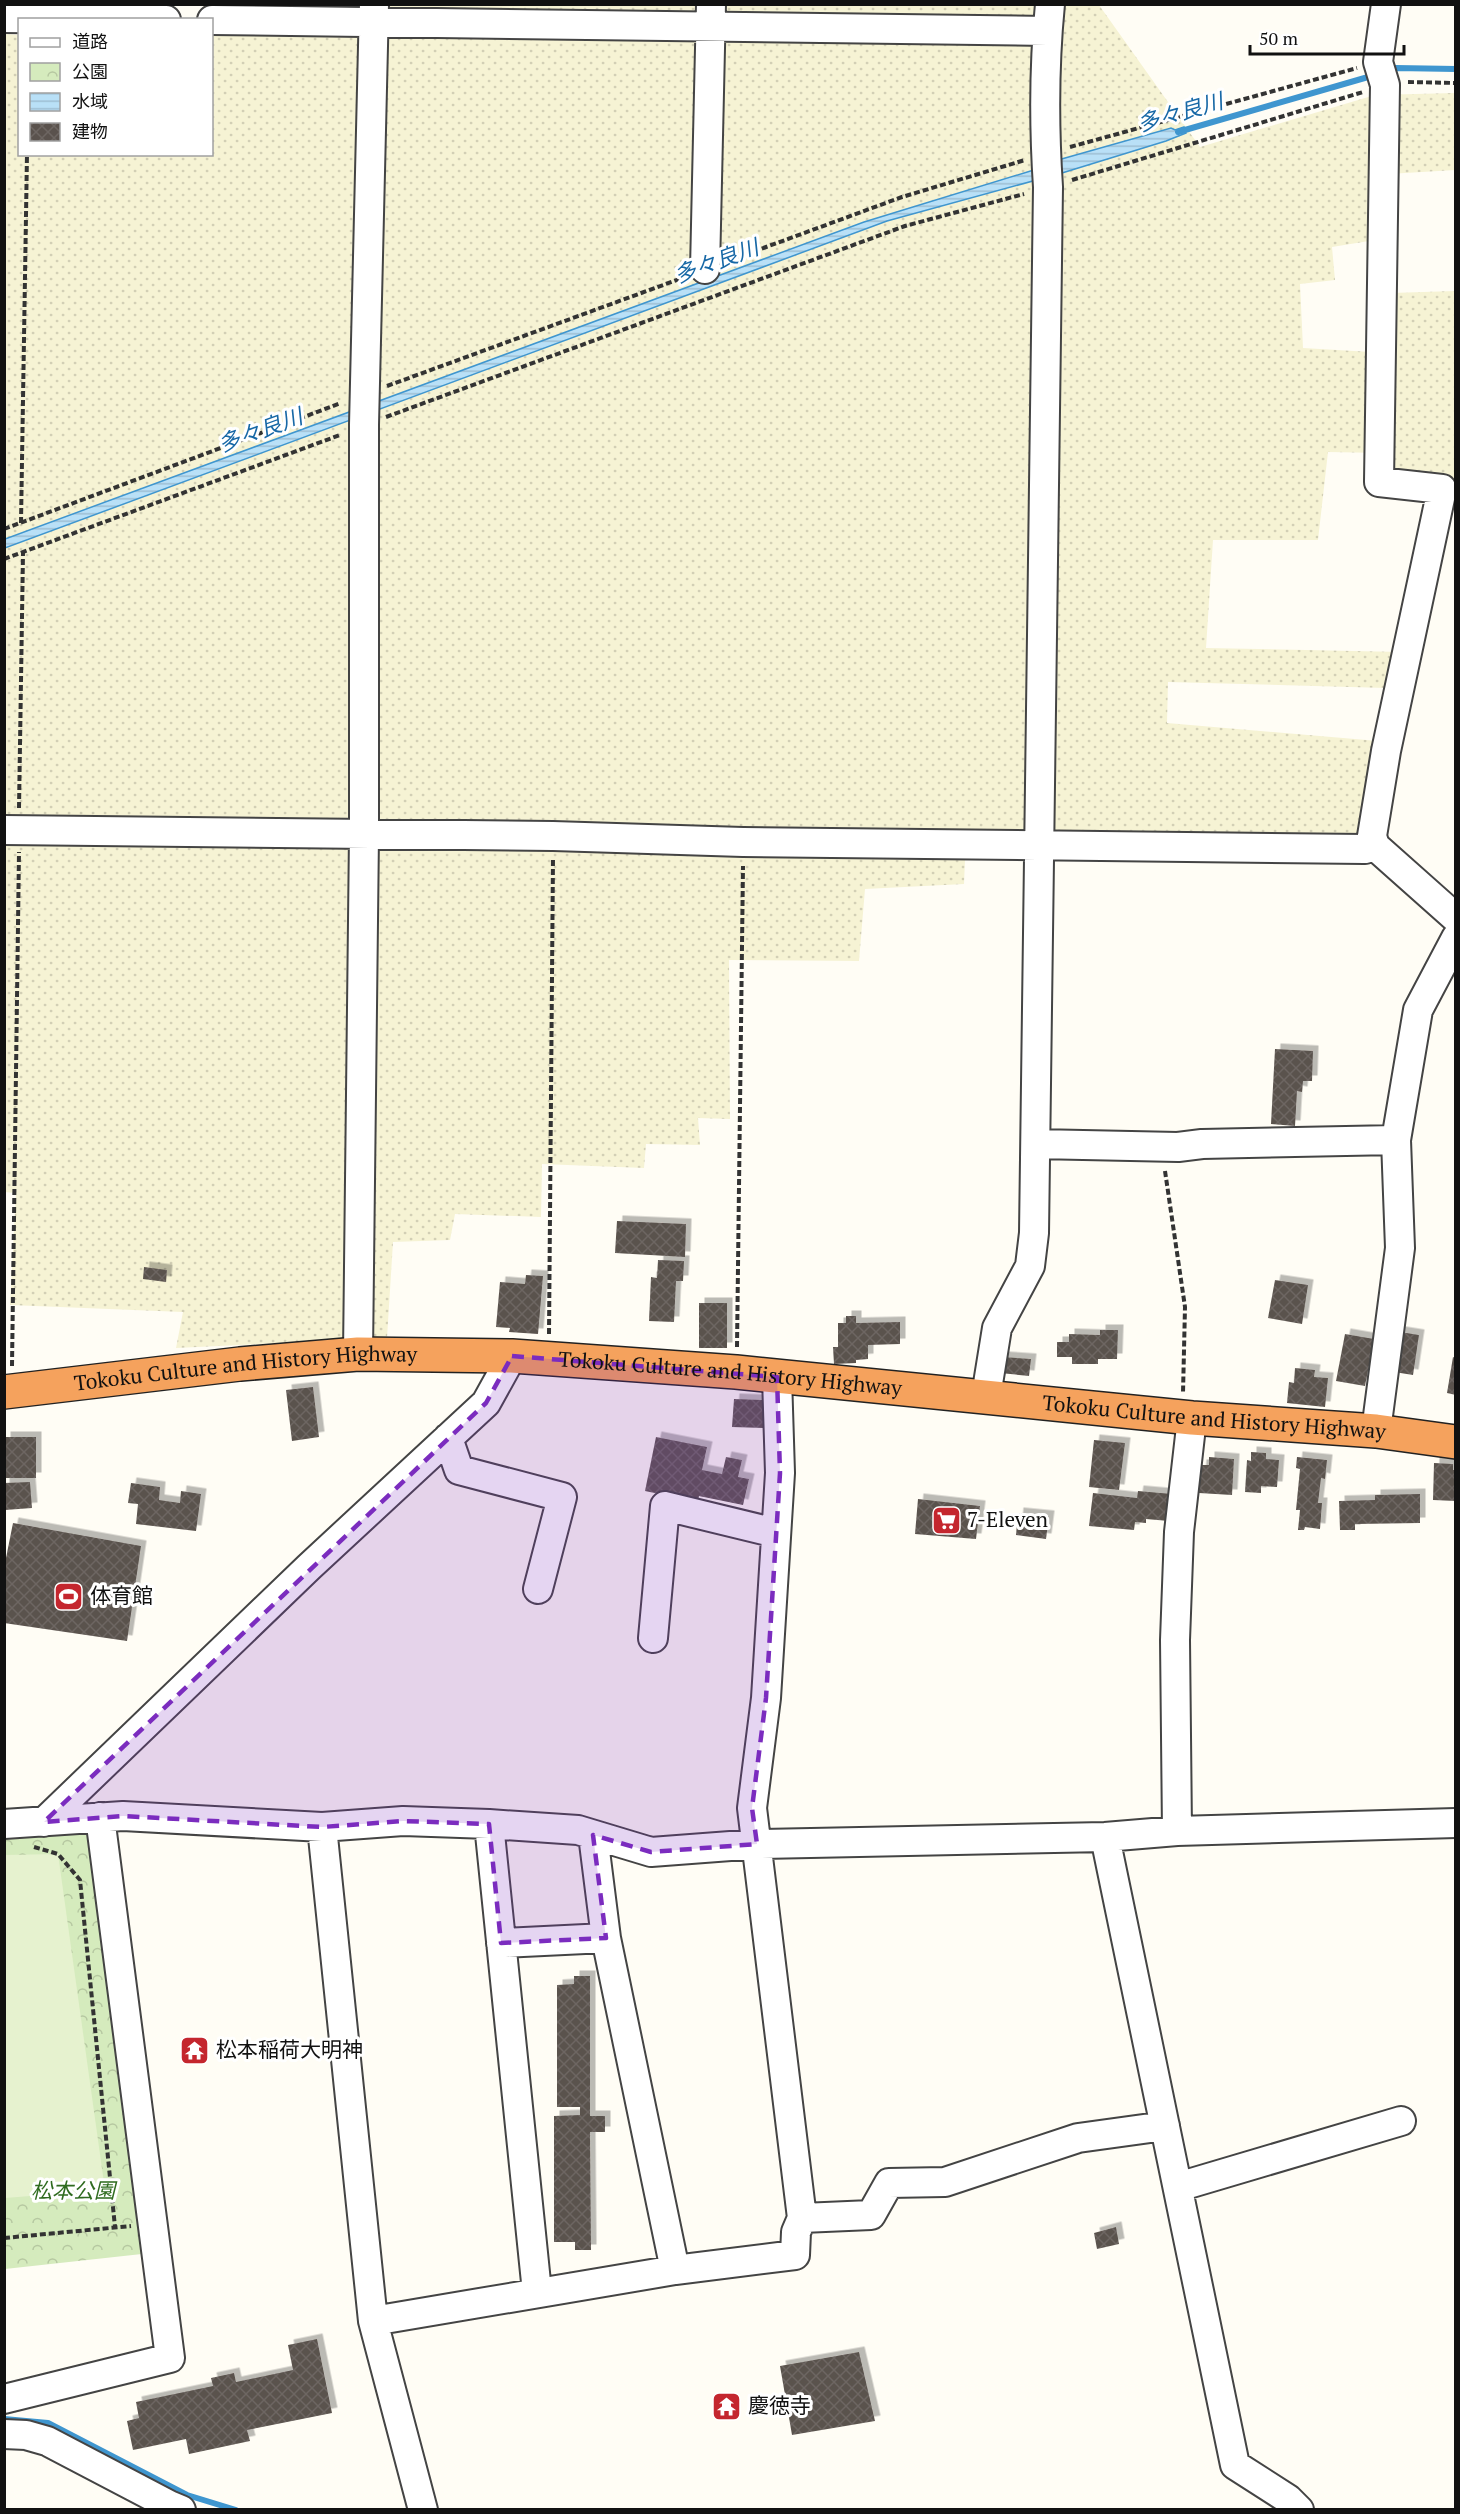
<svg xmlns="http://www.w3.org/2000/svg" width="1460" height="2514" viewBox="0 0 1460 2514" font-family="'PT Serif','Noto Sans JP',serif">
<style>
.farmland{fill:url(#farmland-dots)}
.park{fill:url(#park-crowns)}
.pitch{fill:#e6f2cf}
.water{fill:url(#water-rules);stroke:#3f96cf;stroke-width:1.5}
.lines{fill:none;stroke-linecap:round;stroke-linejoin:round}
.stream{stroke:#3f96cf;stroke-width:6}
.building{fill:url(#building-cross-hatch);filter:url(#shadow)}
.minor-casing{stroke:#444;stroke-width:32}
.highway-casing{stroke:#222;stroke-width:36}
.path{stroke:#333;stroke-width:4;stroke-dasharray:6 3;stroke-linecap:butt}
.minor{stroke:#fff;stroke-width:28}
.highway{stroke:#f5a25d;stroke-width:33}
.marked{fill:#7b2cbf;fill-opacity:0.2;stroke:#7b2cbf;stroke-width:4.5;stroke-dasharray:12 8;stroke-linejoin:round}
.labels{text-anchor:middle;stroke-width:6;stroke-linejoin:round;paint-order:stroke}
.street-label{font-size:21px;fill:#111;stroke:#fff}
.poi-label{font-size:21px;fill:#111;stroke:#fff;text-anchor:start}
.park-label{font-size:21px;font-style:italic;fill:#2f6b1f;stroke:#fff}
.water-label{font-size:22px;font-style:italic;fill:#1768a6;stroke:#fff}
</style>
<defs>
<pattern id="farmland-dots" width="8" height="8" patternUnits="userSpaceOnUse" patternTransform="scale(1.5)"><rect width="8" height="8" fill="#f6f3d4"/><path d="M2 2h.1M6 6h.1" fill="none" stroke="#d2cfb5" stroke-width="1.8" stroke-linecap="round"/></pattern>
<pattern id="park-crowns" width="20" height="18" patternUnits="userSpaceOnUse" patternTransform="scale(1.5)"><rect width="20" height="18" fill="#d5ebbd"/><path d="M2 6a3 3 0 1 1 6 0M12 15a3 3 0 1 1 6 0" fill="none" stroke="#b6c8a1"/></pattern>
<pattern id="water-rules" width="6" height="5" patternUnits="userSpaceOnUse" patternTransform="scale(1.5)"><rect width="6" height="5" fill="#b9e0f7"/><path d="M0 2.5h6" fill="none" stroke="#9ebfd3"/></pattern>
<pattern id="building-cross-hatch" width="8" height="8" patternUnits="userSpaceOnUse" patternTransform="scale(1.5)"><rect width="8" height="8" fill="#5a524d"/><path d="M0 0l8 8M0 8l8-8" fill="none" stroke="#6d6662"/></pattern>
<filter id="shadow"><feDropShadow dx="5.5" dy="-5.5" stdDeviation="0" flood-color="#0004"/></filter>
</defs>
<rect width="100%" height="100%" fill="#fffdf5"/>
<path class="farmland" d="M203,4L1099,5L1200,147L1375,95L1455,93V170L1372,175L1375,240L1332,247L1335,280L1300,284L1303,348L1388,353L1391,293L1455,291V507L1444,506L1385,475L1384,453L1328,452L1318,540H1213L1206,648L1401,652L1386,688L1168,682L1167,723L1378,741L1356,840L966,835L964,884L865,889L859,961L729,960L730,1119L698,1118L700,1145L646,1144L644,1168L542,1164L541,1217L455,1214L450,1240L393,1242L387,1338L176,1348L183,1312L10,1305L16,1193L4,1192V34L19,35L20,154H212V20L203,19Z"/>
<path class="park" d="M94,1818L151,2253L5,2269V1824Z"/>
<path class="pitch" d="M58,1854L105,2190L5,2198V1855Z"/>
<path class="water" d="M1184,127L1186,133L1166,141L1062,173L887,221L5,548V539L864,222L1037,169L1051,162L1171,128L1175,130Z"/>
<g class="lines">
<path class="stream" d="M1388,70L1396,68L1456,69
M1178,132L1375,75
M4,2419L48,2423L187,2495L236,2510"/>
</g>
<path class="building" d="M1275,1049L1313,1051L1312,1081H1303L1302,1092L1297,1091L1295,1126L1271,1124Z
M617,1221L686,1224L685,1257L615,1253Z
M658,1260L684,1261L683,1281H676L674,1322L649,1321L651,1277L657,1278Z
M144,1267L167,1270L166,1282L143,1279Z
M526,1275L543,1276L538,1334L509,1332L510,1328L496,1327L500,1282L525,1284Z
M1275,1280L1308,1285L1302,1324L1268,1318Z
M699,1303H727V1348H699Z
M846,1316H856V1323L900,1322V1344L868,1345V1359L856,1360V1363L834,1364L833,1347H838V1323H846Z
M1100,1330H1118L1117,1359H1098V1364H1072V1357H1057V1342H1069V1334L1100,1335Z
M1394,1331L1419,1335L1413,1375L1388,1371Z
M1345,1334L1374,1339L1365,1386L1336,1381Z
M1002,1357L1031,1359L1029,1376L1000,1373Z
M1453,1357L1456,1358V1395L1447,1393Z
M1295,1368L1315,1370L1314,1377L1328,1378L1325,1407L1287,1403L1289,1382L1294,1383Z
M313,1387L319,1437L292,1441L286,1390Z
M734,1399L767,1400L765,1428L732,1427Z
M5,1437H36V1478H6Z
M656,1437L707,1447L702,1470L722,1474L726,1457L742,1460L738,1477L749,1479L743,1505L699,1496L698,1502L645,1491Z
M1094,1440L1125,1443L1119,1490L1089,1487Z
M1251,1452L1266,1453V1459L1279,1460L1277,1487L1261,1486V1493L1245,1492L1247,1460L1251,1461Z
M1209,1457L1234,1459L1232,1495L1199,1493L1201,1465H1209Z
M1297,1457L1327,1460L1325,1479L1321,1478L1318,1503H1322L1320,1529L1305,1527L1304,1530H1298L1300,1510H1296L1300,1469L1296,1468Z
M1434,1463L1453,1464V1470H1456V1501L1433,1500Z
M30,1482L32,1508L5,1510L4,1483Z
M131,1483L160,1487L159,1500L180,1503L181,1491L201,1494L196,1531L136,1524L138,1504L128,1503Z
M1138,1491L1172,1494L1169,1521L1146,1519V1523L1135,1522L1134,1530L1089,1526L1093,1493L1137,1498Z
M1420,1494V1523L1355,1524V1530H1340L1339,1501L1375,1500V1495Z
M918,1499L980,1506L976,1539L915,1534Z
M1018,1513L1049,1516L1046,1539L1016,1535Z
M13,1523L141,1546L127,1641L4,1623V1568Z
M574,1976H590V2116H605V2132H590L591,2250H575V2242H554V2116L580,2115V2107H557V1985L574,1984Z
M1116,2227L1119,2244L1097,2249L1094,2233Z
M317,2339L332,2413L247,2430L250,2441L189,2454L186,2439L133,2450L127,2421L139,2418L136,2402L213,2386L211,2378L234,2373L236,2382L293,2370L288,2345Z
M859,2352L875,2421L792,2435L780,2366Z"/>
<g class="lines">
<defs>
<path id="minor" d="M1386,4L1378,62L1385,85L1379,482L1442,489L1386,751L1372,836L1375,846L1456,918
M4,18L166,20
M212,20L1047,31
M705,269L711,4
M4,830L553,836L743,842L1365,849L1375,846
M1036,1144L1178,1147L1202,1144L1396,1140
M358,1354L364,834V425L374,4
M986,1396L997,1328L1030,1266L1034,1233L1048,187C1044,127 1044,65 1050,4
M1376,1431L1400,1248L1396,1140L1418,1010L1456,938
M448,1438L459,1470L562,1497L538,1589
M653,1638L665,1506L776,1533
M44,1822L309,1567L486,1403L512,1356
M4,1824L123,1816L322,1827L403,1821L489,1824L578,1830L651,1852L757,1844L1105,1837L1177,1831L1456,1823
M489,1824L537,2292
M322,1827L373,2321L423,2510
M1177,1831L1175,1640L1179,1532L1192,1418
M593,1835L606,1938
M1105,1837L1235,2465L1288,2499L1299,2510
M501,1943L606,1938L675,2270
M1178,2187L1401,2121
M802,2218L871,2215L889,2183L945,2182L1078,2138L1165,2126
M373,2321L675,2270L795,2255L796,2232L802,2218L752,1808L766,1698L780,1473L777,1377
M4,2399L170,2358L100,1817
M4,2434L26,2435L47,2441L169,2505L181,2510"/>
<g id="highway">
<path id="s1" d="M4,1392L240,1364L358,1354L512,1356L736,1372L1192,1418L1376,1431L1456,1442"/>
</g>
</defs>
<use href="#minor" class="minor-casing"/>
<use href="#highway" class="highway-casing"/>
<path class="path" d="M1408,82L1456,83
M1070,147L1357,68
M1072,180L1363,92
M728,261L902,197L1025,160
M387,386L685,277
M386,417L905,226L1024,194
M21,523L27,154
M4,529L341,403
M4,559L340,435
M19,808L23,553
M1165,1171L1185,1307L1183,1393
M549,1334L553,858
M737,1347L743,866
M12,1366L19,852
M34,1847L58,1854L80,1880L115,2227
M4,2238L131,2226"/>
<use href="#minor" class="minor"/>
<use href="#highway" class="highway"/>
</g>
<path class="marked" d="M512,1356L777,1377L780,1473L766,1698L752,1808L757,1844L651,1852L593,1835L606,1938L501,1943L489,1824L403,1821L322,1827L123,1816L44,1822L486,1403Z"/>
<defs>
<symbol id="supermarket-square" viewBox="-11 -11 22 22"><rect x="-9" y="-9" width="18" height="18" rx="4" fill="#c4262e" stroke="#fff"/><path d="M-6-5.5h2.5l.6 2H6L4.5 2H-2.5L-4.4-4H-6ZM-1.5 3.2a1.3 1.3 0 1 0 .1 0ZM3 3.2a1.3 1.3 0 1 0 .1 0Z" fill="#fff"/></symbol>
<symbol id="stadium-square" viewBox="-11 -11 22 22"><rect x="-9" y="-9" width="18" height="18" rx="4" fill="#c4262e" stroke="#fff"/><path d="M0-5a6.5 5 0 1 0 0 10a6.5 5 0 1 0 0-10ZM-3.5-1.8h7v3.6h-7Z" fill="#fff"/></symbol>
<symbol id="temple-square" viewBox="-11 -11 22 22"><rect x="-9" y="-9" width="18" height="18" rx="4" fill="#c4262e" stroke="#fff"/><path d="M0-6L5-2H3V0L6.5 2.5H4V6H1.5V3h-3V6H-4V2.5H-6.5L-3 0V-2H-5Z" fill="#fff"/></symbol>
</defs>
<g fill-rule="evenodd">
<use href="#supermarket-square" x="930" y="1504" width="33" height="33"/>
<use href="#stadium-square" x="52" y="1580" width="33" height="33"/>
<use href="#temple-square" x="178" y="2034" width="33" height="33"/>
<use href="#temple-square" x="710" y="2390" width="33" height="33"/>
</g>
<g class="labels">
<g class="street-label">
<text dy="7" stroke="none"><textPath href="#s1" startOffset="243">Tokoku Culture and History Highway</textPath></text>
<text dy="7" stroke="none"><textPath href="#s1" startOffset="729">Tokoku Culture and History Highway</textPath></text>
<text dy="7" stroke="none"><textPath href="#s1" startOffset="1215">Tokoku Culture and History Highway</textPath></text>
</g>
<g class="poi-label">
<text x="967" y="1527">7-Eleven</text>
<text x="90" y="1603">体育館</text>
<text x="216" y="2057">松本稲荷大明神</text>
<text x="748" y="2413">慶徳寺</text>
</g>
<g class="park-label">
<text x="73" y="2198">松本公園</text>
</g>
<g class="water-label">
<text transform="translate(1180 112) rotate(-16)" y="8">多々良川</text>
<text transform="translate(716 261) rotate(-20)" y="8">多々良川</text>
<text transform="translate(260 430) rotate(-20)" y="8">多々良川</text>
</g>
</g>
<rect width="1460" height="2514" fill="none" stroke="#111111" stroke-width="12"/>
<rect x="18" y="18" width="195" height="138" fill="#ffffff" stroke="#a0a0a0" stroke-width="1.5"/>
<rect x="30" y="38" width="30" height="9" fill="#ffffff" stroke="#a0a0a0" stroke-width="1.5"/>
<text x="72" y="48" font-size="18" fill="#111111">道路</text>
<rect x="30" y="63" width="30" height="18" fill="url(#park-crowns)" stroke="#a0a0a0" stroke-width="1.5"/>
<text x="72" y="78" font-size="18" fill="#111111">公園</text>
<rect x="30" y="93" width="30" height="18" fill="url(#water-rules)" stroke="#a0a0a0" stroke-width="1.5"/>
<text x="72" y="108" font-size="18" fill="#111111">水域</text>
<rect x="30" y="123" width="30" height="18" fill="url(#building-cross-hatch)" stroke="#a0a0a0" stroke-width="1.5"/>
<text x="72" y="138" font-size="18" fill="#111111">建物</text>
<path d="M1250 45v9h154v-9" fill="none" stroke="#111111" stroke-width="3"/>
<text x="1259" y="45" font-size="18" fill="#111111" stroke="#ffffff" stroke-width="4.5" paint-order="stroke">50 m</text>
</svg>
